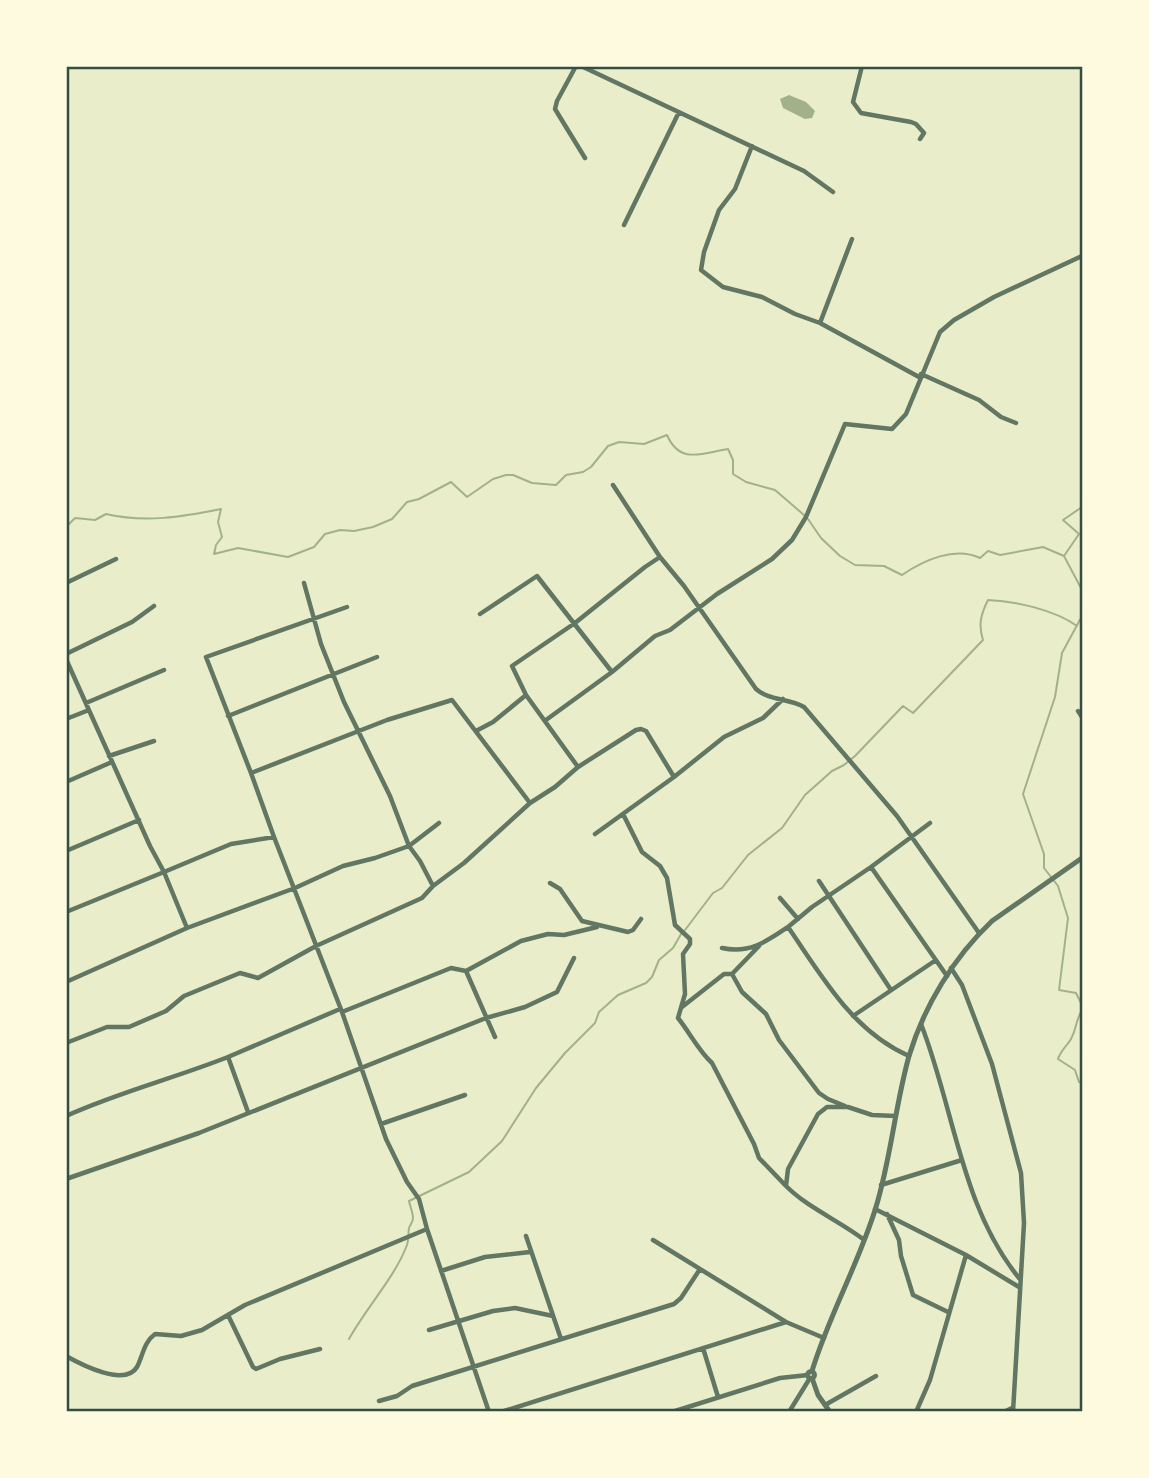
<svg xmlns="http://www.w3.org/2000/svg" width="1149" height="1478" viewBox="0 0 1149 1478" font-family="Georgia,serif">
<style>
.water{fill:#a3b18a}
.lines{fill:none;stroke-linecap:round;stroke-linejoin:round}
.stream{stroke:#a3b18a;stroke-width:2}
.minor{stroke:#617663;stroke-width:4.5}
.tertiary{stroke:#617663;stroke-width:5}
.neatline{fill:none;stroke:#344e41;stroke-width:2.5}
</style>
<rect width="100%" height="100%" fill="#e9edc9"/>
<path class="water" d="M789,95L806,102L815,111L812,118L805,119L783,108L780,99Z"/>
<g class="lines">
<path class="stream" d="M1082,507L1063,520L1079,534L1064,556L1082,590
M808,519L821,538L840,556L855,565L884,566L902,575C924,560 955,546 980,558L988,551L1000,555L1043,547L1064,556
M66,527L75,518L95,520L106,514C145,523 182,517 221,509L218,522L222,537L216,545L214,554L238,548L288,557L314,547L325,534L340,530L354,531L373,527L392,519L407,502L419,499L451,482L467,497L493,479L506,475H513L532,483L556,485L566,475L583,472L591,467L608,446L619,442L644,444L667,435C680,465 702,453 728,449L733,460V474L746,482L775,490L804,515
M1082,616L1062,653L1055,697L1023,794L1044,854V868L1058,886L1068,918L1059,990L1076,993L1082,1005
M685,930L713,893L722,888L748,855L782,828L805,795L832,771L844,765L855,756L903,706L913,713L983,640C978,625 981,614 988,600C1015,601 1055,610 1077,626
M1082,1010C1075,1022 1077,1028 1071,1039C1067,1046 1061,1050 1058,1059L1075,1070L1079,1082L1082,1083
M349,1339C366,1308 395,1277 407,1245C409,1239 408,1234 409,1228C410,1225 413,1222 413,1218C413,1213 410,1206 409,1201L469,1172L502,1141L536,1088L565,1053L595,1023L599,1012L618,995L646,983L652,977L659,960L673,948L681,934"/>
<path class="minor" d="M576,66L557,101L555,109L585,158
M581,66L804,171L833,192
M862,66L853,102L861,113L911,122L916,124L924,133L920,139
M752,146L735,189L719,210L704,252L701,270L723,287L762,297L795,314L820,323L919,377
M624,225L679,112
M820,323L852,239
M921,374L979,400L1001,417L1016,423
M613,485L660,557L684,586L756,689C770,701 788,698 804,707L897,816L979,933
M66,583L116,559
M304,583L321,644L344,702L390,796L409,846L420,861L433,886L464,863L530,803L555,787L578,767L526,695L512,666L575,623L645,567L660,557
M480,614L537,576L612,672
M66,654L132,622L154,606
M66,659L150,846L164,872L231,844L274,837L342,1012L386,1139L407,1182L419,1199L427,1229L489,1412
M86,703L164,670
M1078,711L1082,717
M228,716L377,657
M66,719L89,710
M546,720L612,672L655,636L670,630L717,594L772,559L792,540L806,517L845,424L892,429L906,414L940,332L954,320L994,297L1082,256
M476,731L493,722L526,695
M109,756L154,741
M578,767L636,730L641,729L646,731L674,777
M251,773L206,657L347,607
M66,782L112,762
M623,814L642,852L660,866L667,878L675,925L690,939V944L683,954L685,994L678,1018C690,1033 698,1050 712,1063L754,1144L759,1158L786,1186
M595,834L674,777L724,737L763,718L783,699
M274,837L251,773L387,720L452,700L530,803
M66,851L139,820
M871,867L947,976
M819,881L891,990
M550,883L560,889L582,921L628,932L633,930L641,919
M780,898L798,919
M66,912L164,872L187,928
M759,946L732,974L742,992L766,1014L779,1040L819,1093L828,1099L845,1106
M722,948C749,954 766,942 788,927
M951,968L962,985L992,1064L1021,1173L1024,1223L1013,1412
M466,971L521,941L548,934L564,935L597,927
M66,982L187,928L295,888L343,866L375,858L409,846L439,823
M682,1007L724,974H732
M342,1012L451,968L466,971L495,1037
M853,1016L936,960
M921,1024C954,1108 961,1207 1019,1278
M66,1043L107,1027H129L166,1011L184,996L240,973L258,978L316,946L422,898L433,886
M909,1056C852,1031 822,976 788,927L812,907L871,867L930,823
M248,1112L228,1057L340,1009
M66,1116C119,1092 175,1078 228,1057
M381,1124L465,1095
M66,1179L199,1133L486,1018L525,1007L557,992L574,958
M881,1185L962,1160
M875,1209L966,1255L1019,1287
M887,1214L899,1240L901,1256L913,1295L948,1312
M526,1236L561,1339
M863,1239C838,1220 808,1208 786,1186L788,1169L818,1114L827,1107H848L872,1115L896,1116
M653,1240L786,1322L824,1338
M441,1271L485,1257L530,1252
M228,1315L253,1367L256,1369L280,1359L320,1349
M429,1330L493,1311L515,1308L553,1316
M703,1348L718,1397
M66,1356C82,1365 125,1387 137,1367C143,1355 144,1342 155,1334L181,1336L202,1330L245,1305L427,1229
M379,1401L397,1396L412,1386L674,1304L681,1298L700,1269
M825,1405L876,1376
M501,1412L786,1322
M672,1412L780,1378L808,1375
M789,1412L810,1378
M916,1412L930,1380L966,1255
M1004,1412L1012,1408"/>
<path class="tertiary" d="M812,1371C829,1315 859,1263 876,1207C891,1158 895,1106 909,1056C924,1006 954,957 992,921L1082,858
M807.5 1375a3.5 3.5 0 1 1 7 0a3.5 3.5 0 1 1-7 0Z
M812,1378L818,1395L830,1412"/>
</g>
<rect width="1149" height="1478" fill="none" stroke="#fefae0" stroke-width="136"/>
<rect x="68" y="68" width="1013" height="1342" class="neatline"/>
</svg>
